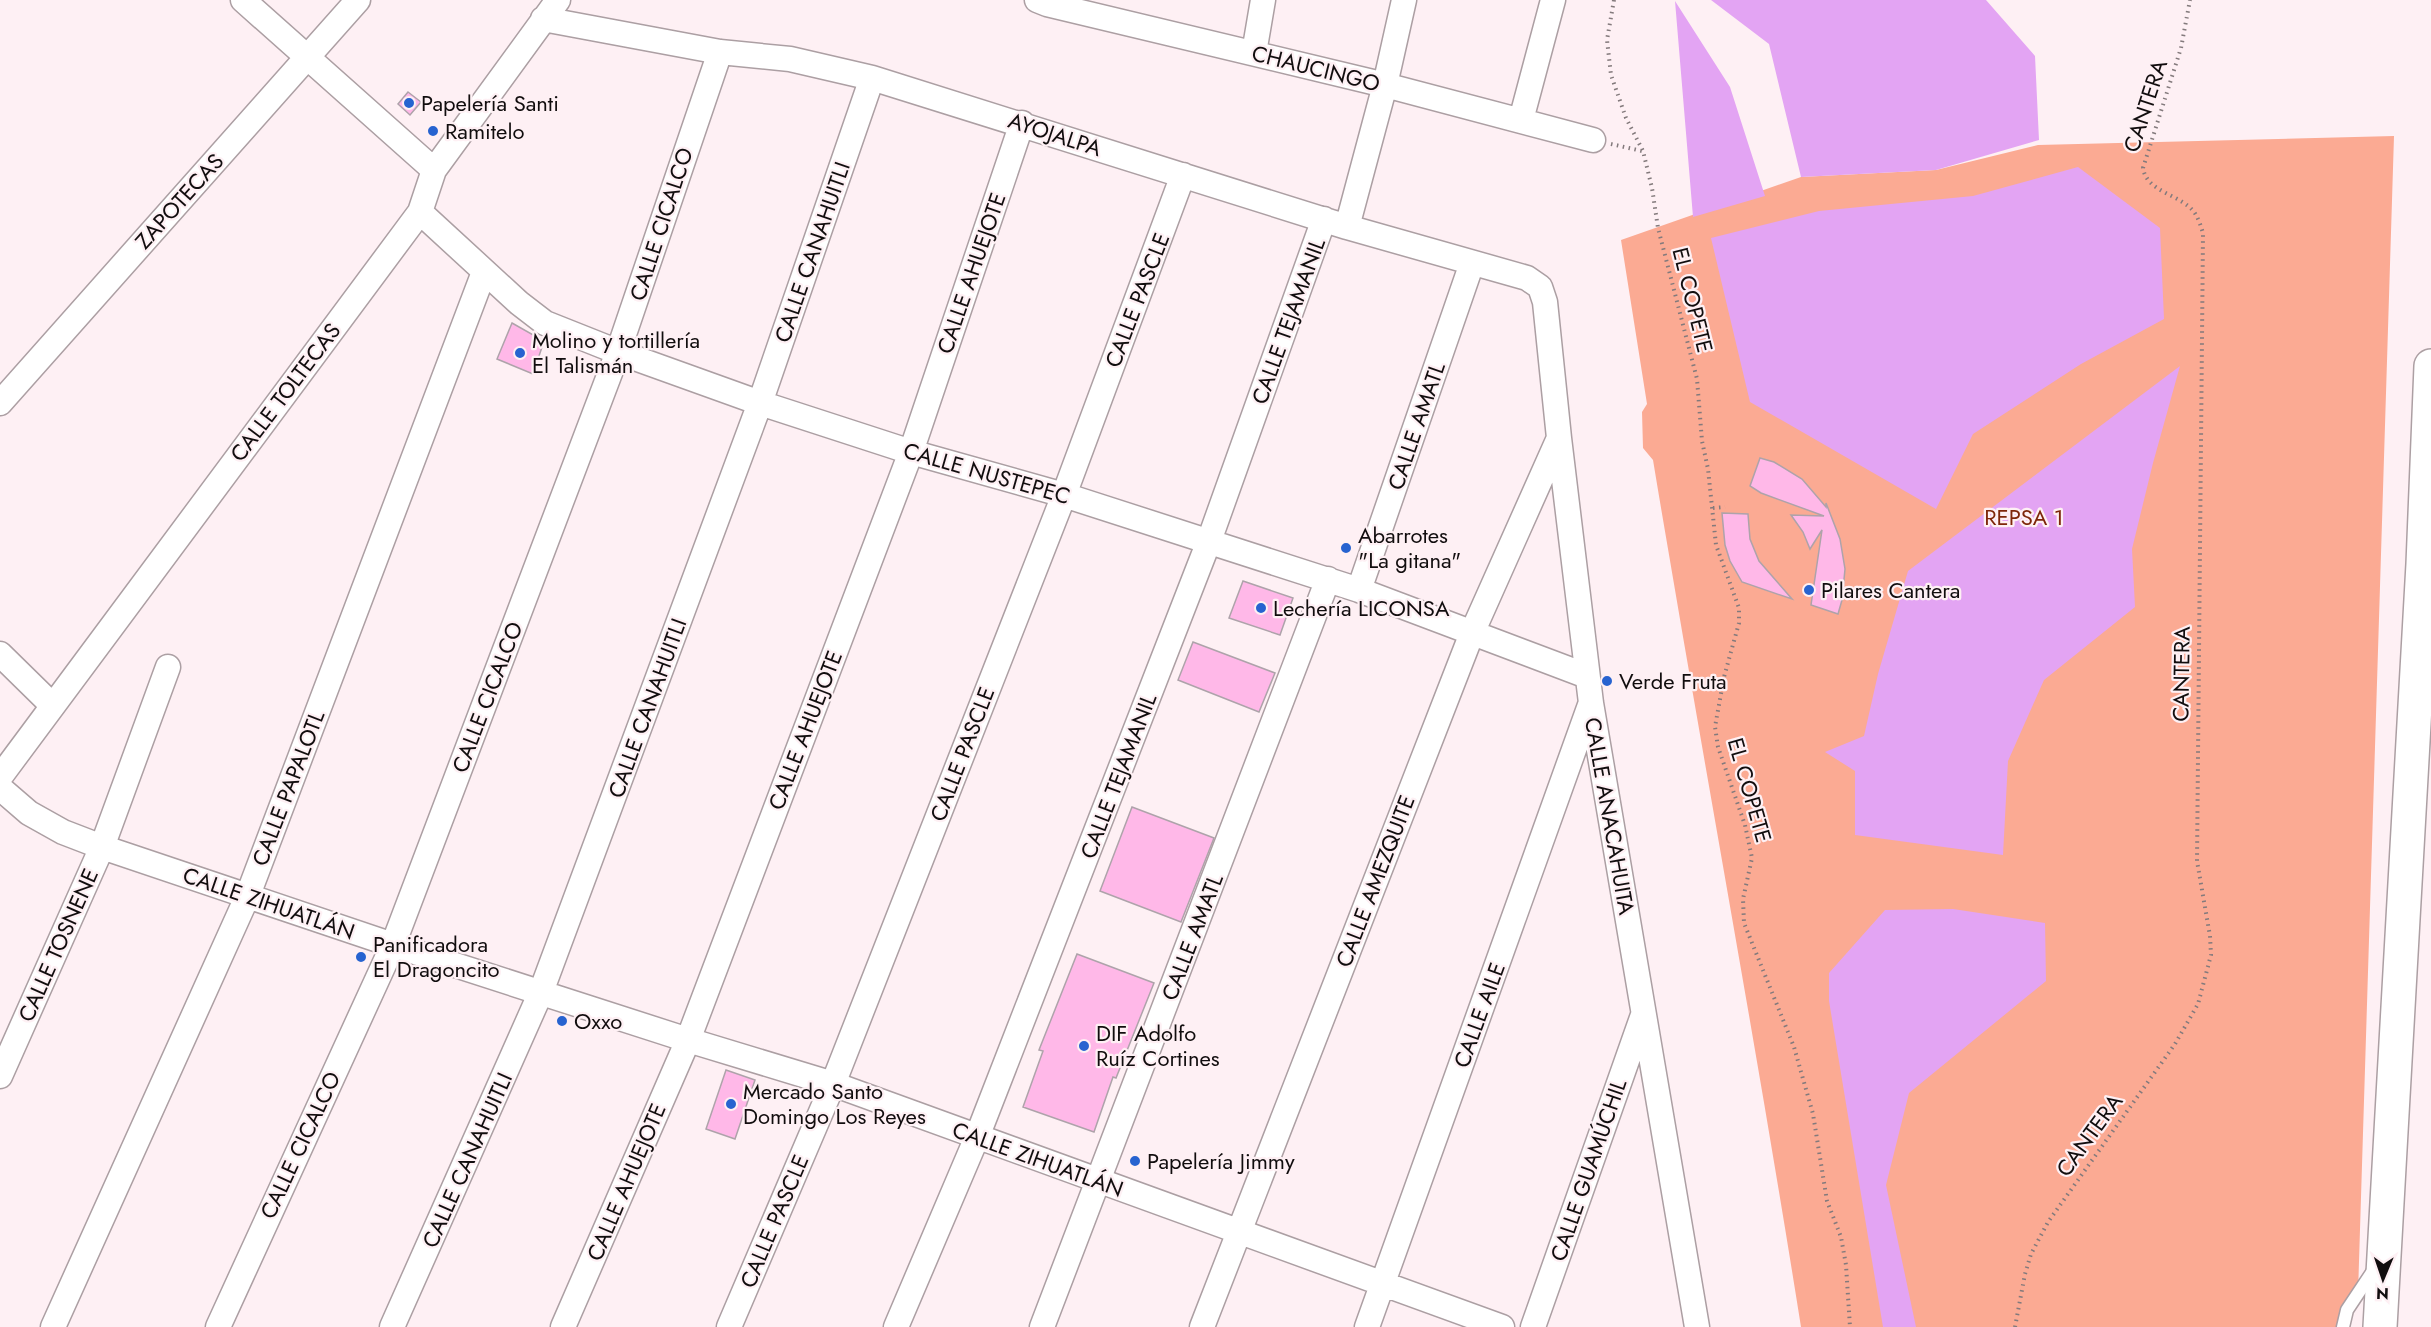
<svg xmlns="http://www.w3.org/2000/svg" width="2431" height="1327" viewBox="0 0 2431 1327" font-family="Jost,sans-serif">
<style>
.forest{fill:#fbaa93}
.water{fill:#e3a4f3}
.building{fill:#ffb8e8;stroke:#aea3aa;stroke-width:1.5}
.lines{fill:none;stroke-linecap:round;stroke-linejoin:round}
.service-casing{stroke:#ac9fa3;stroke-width:15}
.minor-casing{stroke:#ac9fa3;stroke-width:27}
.secondary-casing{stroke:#ac9fa3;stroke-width:36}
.path{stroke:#837a7c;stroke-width:4;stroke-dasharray:1.5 4.5;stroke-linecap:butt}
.service{stroke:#fff;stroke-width:12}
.minor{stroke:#fff;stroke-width:24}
.secondary{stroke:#fff;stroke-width:33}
.poi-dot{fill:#2763d0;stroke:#fef0f4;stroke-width:2}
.labels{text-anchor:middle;stroke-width:4.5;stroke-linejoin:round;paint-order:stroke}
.street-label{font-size:22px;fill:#110d0e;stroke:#fef0f4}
.poi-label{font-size:22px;fill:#110d0e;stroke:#fef0f4;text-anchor:start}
.park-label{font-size:22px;fill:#7e260a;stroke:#fef0f4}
</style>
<rect width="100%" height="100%" fill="#fef0f4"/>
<path class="forest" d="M2394,136L2358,1294L2343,1327H1801C1755,1037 1701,749 1653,460L1643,448L1642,412L1647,404L1621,240L1801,177L1936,170L2038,145Z"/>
<path class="water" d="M1711,0H1986L2035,56L2039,140L1936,170L1801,177L1769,44Z
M1675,1L1730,87L1765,196L1693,217Z
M2078,167L2160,228L2164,319L2081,364L1973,434L1936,509L1750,402L1711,238L1819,211L1973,196Z
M2180,366L2153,463L2132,549L2135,607L2044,680L2008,761L2003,855L1855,835V771L1825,752L1864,736L1878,674L1908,571Z
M1953,909L2045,923L2046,981L1909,1093L1886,1185L1916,1327H1883L1829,1001V973L1885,910Z"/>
<path class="building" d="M408,92L421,102L410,115L398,104Z
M512,323L544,341L533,374L497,359Z
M1760,458L1774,462L1802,479L1826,507V503L1840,539L1845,569L1842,600L1838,614L1811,605L1822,530L1810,549L1803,532L1791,515L1824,516L1761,493L1750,486Z
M1722,513L1748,514L1750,539L1759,561L1792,599L1742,582L1730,561L1725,545Z
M1243,581L1293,598L1280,635L1229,618Z
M1193,642L1275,673L1259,712L1178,680Z
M1132,807L1214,838L1181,922L1100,891Z
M1077,954L1154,983L1116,1078L1113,1077L1094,1132L1023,1107L1043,1051L1039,1050Z
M726,1070L755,1080L735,1139L706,1129Z"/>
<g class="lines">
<defs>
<path id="service" d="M2343,1327L2347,1310L2375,1268"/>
<path id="minor" d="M243,0L434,170
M1037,0L1047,4L1385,85L1593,140
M543,19L720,52L790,59L872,78L1347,227L1527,278L1540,287L1545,302L1559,438L1591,703L1697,1327
M1254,53L1263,0
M1521,120L1553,0
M420,212L519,303L545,323L618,352L760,403L911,452L1064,495L1359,590L1587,676
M1347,227L1385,85L1404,0
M0,403L358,0
M1359,590L1472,263
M0,654L52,705
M0,777L420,212L434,170L558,0
M0,788L29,813L63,832L102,847L393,945L688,1040L833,1084L1502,1327
M0,1076L102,847L168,667
M53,1327L248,895L484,272
M218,1327L393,945L618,352L720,52
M392,1327L541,992L760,403L872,78
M563,1327L688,1040L911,452L1022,123
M729,1327L833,1084L1064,495L1183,175
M896,1327L977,1137L1209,541L1324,219
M1042,1327L1328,579
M1202,1327L1472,633L1559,438
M1367,1327L1590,705
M1533,1327L1643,1015"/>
<path id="secondary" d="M2380,1327L2423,564L2431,366"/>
</defs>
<use href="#service" class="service-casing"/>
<use href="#minor" class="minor-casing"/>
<use href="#secondary" class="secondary-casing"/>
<path class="path" d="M1614,0L1607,40L1611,75L1626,118L1643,151L1652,188L1658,228L1697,379L1702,441L1708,469L1716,545L1739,608V623L1724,677L1715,727L1718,747L1745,825L1752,858L1743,899L1744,923L1794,1047L1813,1114L1827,1201L1841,1237L1846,1265L1850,1327
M1611,144L1642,151
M1713,508L1725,507
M2015,1327L2025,1274L2031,1254L2048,1222L2175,1044L2198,1004L2211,955L2210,936L2197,861L2203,233C2201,227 2199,220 2196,215C2184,194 2147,194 2143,168L2181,48L2190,0"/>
<use href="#service" class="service"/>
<use href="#minor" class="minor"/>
<use href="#secondary" class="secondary"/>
</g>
<g class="poi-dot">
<circle cx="409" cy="103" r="6"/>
<circle cx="433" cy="131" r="6"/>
<circle cx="520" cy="353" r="6"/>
<circle cx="1346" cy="548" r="6"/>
<circle cx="1809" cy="590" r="6"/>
<circle cx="1261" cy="608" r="6"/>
<circle cx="1607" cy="681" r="6"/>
<circle cx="361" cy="957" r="6"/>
<circle cx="562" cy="1021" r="6"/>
<circle cx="1084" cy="1046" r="6"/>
<circle cx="731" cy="1104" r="6"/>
<circle cx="1135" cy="1161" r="6"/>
</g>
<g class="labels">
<g class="street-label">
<text transform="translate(1316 68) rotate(14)" y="8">CHAUCINGO</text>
<text transform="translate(2145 106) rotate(-72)" y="8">CANTERA</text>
<text transform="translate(1055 134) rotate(18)" y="8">AYOJALPA</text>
<text transform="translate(179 201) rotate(-48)" y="8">ZAPOTECAS</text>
<text transform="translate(661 224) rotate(-72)" y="8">CALLE CICALCO</text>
<text transform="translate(812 252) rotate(-71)" y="8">CALLE CANAHUITLI</text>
<text transform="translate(971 273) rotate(-71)" y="8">CALLE AHUEJOTE</text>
<text transform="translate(1137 300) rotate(-69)" y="8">CALLE PASCLE</text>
<text transform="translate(1693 300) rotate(76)" y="8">EL COPETE</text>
<text transform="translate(1288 321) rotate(-70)" y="8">CALLE TEJAMANIL</text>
<text transform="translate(285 392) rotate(-53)" y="8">CALLE TOLTECAS</text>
<text transform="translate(1416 426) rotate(-71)" y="8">CALLE AMATL</text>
<text transform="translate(987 473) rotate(16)" y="8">CALLE NUSTEPEC</text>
<text transform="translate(2181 674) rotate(-89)" y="8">CANTERA</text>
<text transform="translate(487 697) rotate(-69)" y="8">CALLE CICALCO</text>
<text transform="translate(647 708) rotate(-70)" y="8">CALLE CANAHUITLI</text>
<text transform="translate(805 730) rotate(-69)" y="8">CALLE AHUEJOTE</text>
<text transform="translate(962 754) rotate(-69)" y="8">CALLE PASCLE</text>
<text transform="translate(1118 776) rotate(-69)" y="8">CALLE TEJAMANIL</text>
<text transform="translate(288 788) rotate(-69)" y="8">CALLE PAPALOTL</text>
<text transform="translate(1750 790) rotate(74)" y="8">EL COPETE</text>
<text transform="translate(1610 816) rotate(80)" y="8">CALLE ANACAHUITA</text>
<text transform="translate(1375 881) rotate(-69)" y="8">CALLE AMEZQUITE</text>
<text transform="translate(269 903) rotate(19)" y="8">CALLE ZIHUATLÁN</text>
<text transform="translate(1192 937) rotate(-69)" y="8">CALLE AMATL</text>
<text transform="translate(58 945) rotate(-66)" y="8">CALLE TOSNENE</text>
<text transform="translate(1479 1015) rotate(-70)" y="8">CALLE AILE</text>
<text transform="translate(2089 1135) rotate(-54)" y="8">CANTERA</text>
<text transform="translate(300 1145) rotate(-65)" y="8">CALLE CICALCO</text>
<text transform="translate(1038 1159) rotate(20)" y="8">CALLE ZIHUATLÁN</text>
<text transform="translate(467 1160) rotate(-66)" y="8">CALLE CANAHUITLI</text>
<text transform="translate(1588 1170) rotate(-71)" y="8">CALLE GUAMÚCHIL</text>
<text transform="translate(626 1182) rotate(-67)" y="8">CALLE AHUEJOTE</text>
<text transform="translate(774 1221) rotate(-67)" y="8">CALLE PASCLE</text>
</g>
<g class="poi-label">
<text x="421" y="111">Papelería Santi</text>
<text x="445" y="139">Ramitelo</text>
<text x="532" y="348">Molino y tortillería<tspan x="532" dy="25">El Talismán</tspan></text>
<text x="1358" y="543">Abarrotes<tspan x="1358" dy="25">"La gitana"</tspan></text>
<text x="1821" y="598">Pilares Cantera</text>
<text x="1273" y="616">Lechería LICONSA</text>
<text x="1619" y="689">Verde Fruta</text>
<text x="373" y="952">Panificadora<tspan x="373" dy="25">El Dragoncito</tspan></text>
<text x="574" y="1029">Oxxo</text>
<text x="1096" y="1041">DIF Adolfo<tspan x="1096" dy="25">Ruíz Cortines</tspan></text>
<text x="743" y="1099">Mercado Santo<tspan x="743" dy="25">Domingo Los Reyes</tspan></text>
<text x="1147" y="1169">Papelería Jimmy</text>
</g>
<g class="park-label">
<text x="2024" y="525">REPSA 1</text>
</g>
</g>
<g transform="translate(2383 1279) rotate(182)" stroke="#fef0f4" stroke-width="4.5" paint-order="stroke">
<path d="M0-4.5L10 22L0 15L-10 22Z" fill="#110d0e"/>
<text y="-9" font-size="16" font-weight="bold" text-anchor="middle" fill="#110d0e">N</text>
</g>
</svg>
